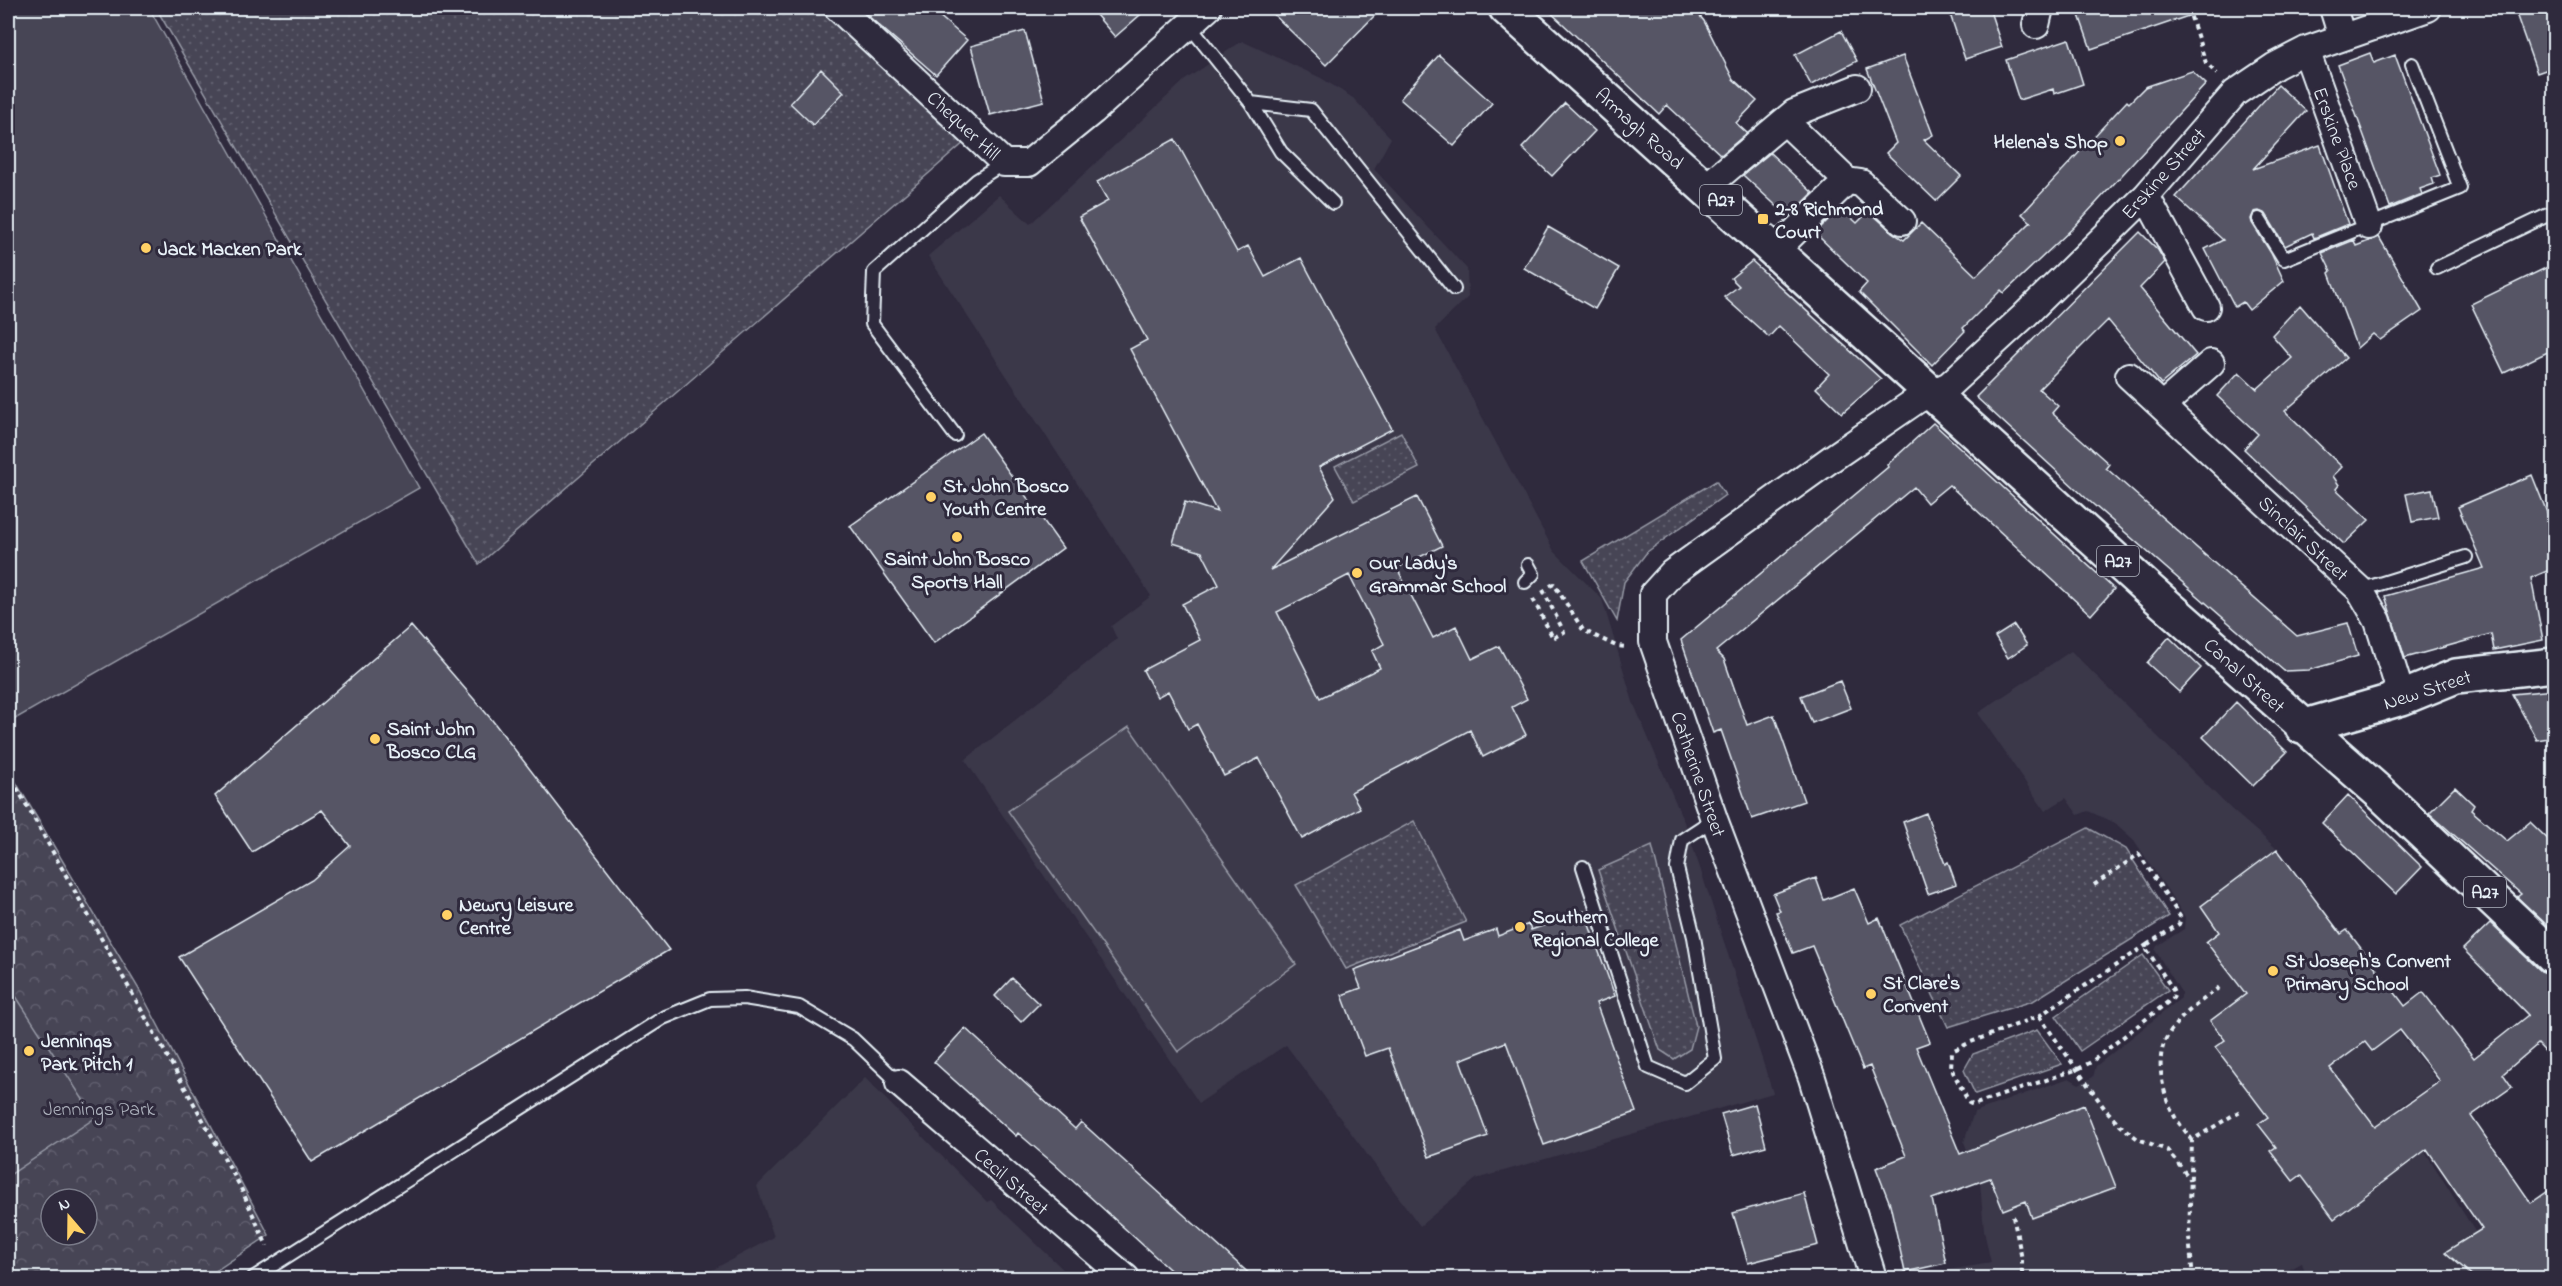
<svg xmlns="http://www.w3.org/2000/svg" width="2562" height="1286" viewBox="0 0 2562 1286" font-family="'Indie Flower',sans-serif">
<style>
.built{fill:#3b3749}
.grass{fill:url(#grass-dots);stroke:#979aa6;stroke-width:1.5}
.forest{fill:url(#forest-crowns);stroke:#979aa6;stroke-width:1.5;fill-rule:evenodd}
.pitch{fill:#464455;stroke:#979aa6;stroke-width:1.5}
.building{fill:#575565;stroke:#e8f1f8;stroke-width:1.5;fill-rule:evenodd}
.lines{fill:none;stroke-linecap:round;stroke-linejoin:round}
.service-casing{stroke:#e8f1f8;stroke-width:16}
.minor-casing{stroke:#e8f1f8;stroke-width:30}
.primary-casing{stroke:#e8f1f8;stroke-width:38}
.path{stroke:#e8f1f8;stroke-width:4;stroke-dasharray:4.5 4.5;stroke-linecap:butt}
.service{stroke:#2f2a3d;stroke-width:12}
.minor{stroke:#2f2a3d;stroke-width:26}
.primary{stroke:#2f2a3d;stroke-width:33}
.poi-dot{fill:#ffd166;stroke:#2f2a3d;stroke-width:2}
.labels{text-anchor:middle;stroke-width:6;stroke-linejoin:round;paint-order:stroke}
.shield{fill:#2f2a3d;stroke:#b0b5c0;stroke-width:1.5}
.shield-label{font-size:18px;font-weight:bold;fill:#e8f1f8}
.street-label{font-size:20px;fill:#e8f1f8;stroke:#2f2a3d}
.poi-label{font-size:20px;font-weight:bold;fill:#e8f1f8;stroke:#2f2a3d;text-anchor:start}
.park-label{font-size:20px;fill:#afb4bf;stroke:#2f2a3d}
</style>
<defs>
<pattern id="grass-dots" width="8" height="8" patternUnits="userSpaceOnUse" patternTransform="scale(1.5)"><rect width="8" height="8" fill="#464455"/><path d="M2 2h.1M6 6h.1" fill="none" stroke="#615f6e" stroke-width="1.8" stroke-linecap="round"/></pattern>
<pattern id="forest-crowns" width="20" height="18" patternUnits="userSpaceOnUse" patternTransform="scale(1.5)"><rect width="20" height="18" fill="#464455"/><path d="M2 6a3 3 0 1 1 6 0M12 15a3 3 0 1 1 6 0" fill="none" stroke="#615f6e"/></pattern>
</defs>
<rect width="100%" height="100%" fill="#2f2a3d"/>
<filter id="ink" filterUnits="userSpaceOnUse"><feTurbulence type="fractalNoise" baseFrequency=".0167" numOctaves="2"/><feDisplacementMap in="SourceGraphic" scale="12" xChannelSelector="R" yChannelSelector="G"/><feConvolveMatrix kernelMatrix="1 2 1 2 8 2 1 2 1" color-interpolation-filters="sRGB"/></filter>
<g filter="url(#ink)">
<path class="built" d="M1242,41L1321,78L1353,98L1391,138L1374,169L1467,269L1468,297L1435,329L1554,551L1602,599L1633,702L1684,822L1699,865L1773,1093L1476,1179L1420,1226L1286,1045L1199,1103L965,760L1117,639L1111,626L1151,596L928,256L999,195L1030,224L1185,80Z
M2071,651L2231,809L2277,849L2341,934L2347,929L2402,1001L2395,1006L2388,1018L2437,1081L2398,1108L2476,1233L2445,1252L2475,1278H2307L2302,1263L2274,1278H1919L1948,1270L1991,1263L1984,1231L1980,1182L1964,1142L1974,1112L2069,1078L2079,1084L2093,1077L2096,1066L2181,998V992L2155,950L2157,946L2184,929L2185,917L2134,840L2115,823L2088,811L2078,815L2066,798L2045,811L1978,713Z
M865,1078L987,1202L991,1200L1072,1278H697L774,1237L757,1186Z"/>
<path class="grass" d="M156,8H823L966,141L479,564Z
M1401,432L1419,468L1354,501L1335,466Z
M1716,481L1725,495L1647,552L1624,582L1617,621L1583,561Z
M1414,821L1466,922L1346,969L1296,885Z
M2088,828L2126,849L2169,916L2033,1001L1948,1027L1900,925Z
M1652,846L1696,1026L1690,1049L1674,1059L1660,1050L1598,870Z
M2143,955L2168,990L2080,1051L2056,1016Z
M2037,1030L2062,1064L1975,1094L1964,1070L1973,1054Z"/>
<path class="forest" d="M8,769L140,991L269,1235L205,1278H8ZM51,1199H87V1235H51Z"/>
<path class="pitch" d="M8,8H149L419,488L8,723Z
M1129,727L1296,964L1178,1052L1008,811Z
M8,984L95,1118L8,1176Z"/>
<path class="building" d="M859,8H930L967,40L936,75Z
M1090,8H1148L1115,37Z
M1267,8H1382L1326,65Z
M1546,8H1693L1704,21L1733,79L1757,101L1736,123L1747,133L1721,155L1667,105L1659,114Z
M1948,8H1989L2002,47L1965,59Z
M2100,8H2202L2203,11L2091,49L2079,15Z
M2514,8H2554V67L2537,73Z
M1025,31L1044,101L990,115L971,46Z
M1841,31L1857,61L1811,85L1795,55Z
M2069,39L2083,84L2054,94L2053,89L2019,100L2006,60Z
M2370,53L2374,63L2395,55L2440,175L2432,178L2434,184L2420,189L2422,194L2390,207L2338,65Z
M1439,55L1492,103L1454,146L1400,99Z
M1903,56L1933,135L1924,140L1961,176L1936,201L1886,153L1896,143L1867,69Z
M821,69L844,92L813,125L790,103Z
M2192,71L2206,84L2074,227L2004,293L2001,290L1963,328L1965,331L1932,365L1859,292L1867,283L1815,233L1835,213L1838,215L1843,210L1857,223L1869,211L1892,232L1904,240L1921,223L1976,276L2031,222L2022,214L2127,101L2129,103L2145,87Z
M2278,85L2306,111L2253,169L2320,145L2348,224L2314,238L2312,233L2285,246L2266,214L2259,211L2254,212L2251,219L2252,223L2271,253L2284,281L2249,310L2243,302L2235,307L2205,249L2223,240L2176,197Z
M1565,103L1595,131L1552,176L1522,148Z
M1175,139L1237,252L1248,246L1265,277L1301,258L1392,429L1319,467L1335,497L1270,570L1417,497L1442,546L1397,568L1433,638L1456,626L1472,659L1499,646L1527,699L1512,707L1526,735L1483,757L1470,730L1351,792L1360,808L1302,839L1259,758L1224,776L1197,724L1188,729L1168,691L1157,697L1143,670L1200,640L1182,604L1219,585L1202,552L1173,543L1185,502L1217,512L1130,349L1147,340L1079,217L1108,201L1097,182ZM1349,575L1384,644L1372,651L1380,668L1320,698L1277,612Z
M1770,153L1813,193L1794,212L1789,207L1784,213L1743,175Z
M1548,227L1619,268L1595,309L1524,268Z
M2140,232L2158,250L2165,262L2140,288L2196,355L2161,384L2108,320L2039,389L2058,406L2052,413L2109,464L2106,468L2297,636L2348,623L2358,656L2309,670L2284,671L2087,499L1976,397Z
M2379,237L2422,311L2380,340L2373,334L2357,348L2329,273L2331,271L2322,253L2354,240L2356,246Z
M1752,261L1881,379L1842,413L1816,388L1829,374L1779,326L1769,337L1724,297L1739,286L1731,278Z
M2554,264V349L2504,373L2471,304Z
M2300,305L2346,358L2285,411L2342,467L2333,476L2339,485L2336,489L2369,520L2344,544L2244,449L2258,434L2217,396L2239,372L2257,389L2292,358L2272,335Z
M1933,423L2114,589L2091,615L1949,485L1927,503L1914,487L1716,651L1724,659L1747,725L1774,715L1804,801L1752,819L1721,730L1713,733L1681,640L1888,467L1887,465Z
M981,433L1063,548L934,643L850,526Z
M2532,475L2554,530V568L2531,578L2543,640L2494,650L2491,634L2405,658L2385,596L2484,568L2458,507Z
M2432,489L2438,517L2412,522L2406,494Z
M2014,625L2027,645L2008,658L1995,637Z
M411,626L492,720L669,950L312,1162L179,957L312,880L350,846L322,810L252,852L215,796Z
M2169,637L2201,668L2179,692L2147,663Z
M1840,681L1851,708L1812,723L1801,696Z
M2554,690V737L2537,740L2512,694Z
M2236,702L2287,752L2253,786L2203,737Z
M2455,787L2474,805L2471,810L2507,841L2530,822L2554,845V932L2517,897L2521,894L2429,813Z
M2348,795L2422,867L2396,894L2322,823Z
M1926,813L1945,864L1948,862L1956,884L1928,894L1903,822Z
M2277,849L2341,934L2347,930L2405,1006L2423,992L2474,1058L2528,1015L2463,949L2490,923L2541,971L2554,975V1061L2538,1044L2503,1074L2512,1087L2471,1116L2531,1203L2554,1187V1278H2475L2445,1252L2482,1229L2427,1149L2334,1219L2301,1175L2293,1181L2270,1151L2276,1147L2258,1124L2268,1117L2215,1047L2225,1040L2210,1021L2246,994L2206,942L2219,932L2201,906ZM2400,1030L2440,1081L2375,1127L2330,1068L2365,1042L2372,1051Z
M1816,878L1824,900L1854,888L1869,923L1879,918L1930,1042L1916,1047L1960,1154L2084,1105L2116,1187L2032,1218L2026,1201L2003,1210L1990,1178L1932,1199L1946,1263L1905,1272L1890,1204L1876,1168L1906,1156L1870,1066L1863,1069L1812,946L1793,953L1776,912L1780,911L1773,894Z
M1584,911L1615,996L1596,1003L1636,1112L1544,1145L1506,1042L1460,1060L1488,1136L1429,1157L1388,1048L1365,1056L1342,995L1361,988L1354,970L1460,930L1464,941L1496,929L1498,936L1529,924L1531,930Z
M1012,978L1039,1004L1021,1022L995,996Z
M965,1028L1075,1129L1081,1122L1254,1278H1179L1053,1163L1018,1133L1016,1136L934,1062Z
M1755,1104L1766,1146L1733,1155L1721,1114Z
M1804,1193L1818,1245L1748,1263L1733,1213Z"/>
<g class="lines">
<defs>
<path id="service" d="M1188,24L1251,103L1281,152L1333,203
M1251,103L1311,110L1454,289
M2259,219L2284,259L2460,188L2412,64
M2437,268L2554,212
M955,435L872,324L874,272L977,180L1004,163
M1525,582L1533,574L1528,565
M2360,590L2466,557
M1583,867L1648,1067L1685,1083L1715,1059L1694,937L1677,868L1682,840L1714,819
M253,1278L663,1018L710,999L744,998L799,1007L853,1039L899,1083"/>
<path id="minor" d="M838,8L1004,163H1029L1093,111L1208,8
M2333,8L2342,37
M2036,25L2040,8
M2306,50L2369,226
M1793,129L1847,181L1861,183L1902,221
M1706,187L1794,113L1857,88
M2146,196L2206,307
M1776,250L1847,181
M2129,376L2360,590L2378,621L2402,698
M2163,405L2211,363
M899,1083L1126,1278
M1873,1278L1812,1078L1714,819L1653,642V594L1672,573L1831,459L1917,400L1949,385L2023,317L2146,196L2235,93L2275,66L2306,50L2428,8"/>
<path id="primary" d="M1506,8L2147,588L2378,791L2554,957
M2302,727L2402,698L2456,676L2554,665"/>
</defs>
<use href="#service" class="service-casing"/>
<use href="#minor" class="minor-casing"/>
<use href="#primary" class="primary-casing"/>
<path class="path" d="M2188,8L2206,63L2217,74
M1550,586L1554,584L1583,630L1616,646L1626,647
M1533,599L1553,638L1564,632L1543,590
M8,772L240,1186L267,1246
M2094,885L2139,854L2181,918L2179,924L2148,944L2147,950L2172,988L2175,994L2173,998L2091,1062L2078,1069L1973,1105L1969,1103L1951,1068L1952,1051L1971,1042L2039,1016L2148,944
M2039,1016L2105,1109L2121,1126L2138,1139L2167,1150L2191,1180
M2192,1140C2187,1133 2180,1125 2175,1117C2163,1096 2154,1059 2167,1037C2179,1015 2202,1001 2221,986
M2013,1216L2022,1259V1278
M2193,1278L2189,1237L2192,1140L2240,1111"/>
<use href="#service" class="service"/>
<use href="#minor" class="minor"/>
<use href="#primary" class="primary"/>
</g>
</g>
<g class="poi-dot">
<circle cx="2120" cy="141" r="6"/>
<rect x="1757" y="213" width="12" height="12" rx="3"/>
<circle cx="146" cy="248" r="6"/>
<circle cx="931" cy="497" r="6"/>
<circle cx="957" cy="537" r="6"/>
<circle cx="1357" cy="573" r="6"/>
<circle cx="375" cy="739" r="6"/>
<circle cx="447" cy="915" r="6"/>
<circle cx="1520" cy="927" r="6"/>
<circle cx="2273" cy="971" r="6"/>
<circle cx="1871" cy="994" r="6"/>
<circle cx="29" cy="1051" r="6"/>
</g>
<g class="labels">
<g class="shield">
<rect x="1700" y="185" width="42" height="30" rx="4.5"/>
<rect x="2097" y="546" width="42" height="30" rx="4.5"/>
<rect x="2464" y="877" width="42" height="30" rx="4.5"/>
</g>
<g class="shield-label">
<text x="1721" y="206">A27</text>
<text x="2118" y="567">A27</text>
<text x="2485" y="898">A27</text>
</g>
<g class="street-label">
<text transform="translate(964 125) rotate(43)" y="7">Chequer Hill</text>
<text transform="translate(1640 128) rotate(42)" y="7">Armagh Road</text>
<text transform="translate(2338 138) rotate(70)" y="7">Erskine Place</text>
<text transform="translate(2163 173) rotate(-48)" y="7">Erskine Street</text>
<text transform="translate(2304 538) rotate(43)" y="7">Sinclair Street</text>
<text transform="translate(2245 675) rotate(42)" y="7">Canal Street</text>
<text transform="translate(2427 689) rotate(-18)" y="7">New Street</text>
<text transform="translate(1699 774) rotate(71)" y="7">Catherine Street</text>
<text transform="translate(1012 1181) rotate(41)" y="7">Cecil Street</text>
</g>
<g class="poi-label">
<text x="2108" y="148" text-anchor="end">Helena's Shop</text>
<text x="1775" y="215">2–8 Richmond<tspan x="1775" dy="23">Court</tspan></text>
<text x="158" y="255">Jack Macken Park</text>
<text x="943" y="492">St. John Bosco<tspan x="943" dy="23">Youth Centre</tspan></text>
<text x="957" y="565" text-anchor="middle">Saint John Bosco<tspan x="957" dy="23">Sports Hall</tspan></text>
<text x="1369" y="569">Our Lady's<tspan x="1369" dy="23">Grammar School</tspan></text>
<text x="387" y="735">Saint John<tspan x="387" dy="23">Bosco CLG</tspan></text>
<text x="459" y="911">Newry Leisure<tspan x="459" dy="23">Centre</tspan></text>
<text x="1532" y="923">Southern<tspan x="1532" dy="23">Regional College</tspan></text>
<text x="2285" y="967">St Joseph's Convent<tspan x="2285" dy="23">Primary School</tspan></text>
<text x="1883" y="989">St Clare's<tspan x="1883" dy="23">Convent</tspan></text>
<text x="41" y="1047">Jennings<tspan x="41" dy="23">Park Pitch 1</tspan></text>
</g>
<g class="park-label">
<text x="99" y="1115">Jennings Park</text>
</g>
</g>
<rect width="2562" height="1286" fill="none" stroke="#2f2a3d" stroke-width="30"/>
<rect x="15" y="15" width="2532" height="1256" fill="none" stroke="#e8f1f8" stroke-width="2" filter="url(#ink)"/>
<g transform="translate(69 1217) rotate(340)"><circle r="28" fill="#2f2a3d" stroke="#797a88" stroke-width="1.5"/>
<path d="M0-4.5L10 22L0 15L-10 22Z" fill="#ffd166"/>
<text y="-9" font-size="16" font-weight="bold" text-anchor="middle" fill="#e8f1f8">N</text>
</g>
</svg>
